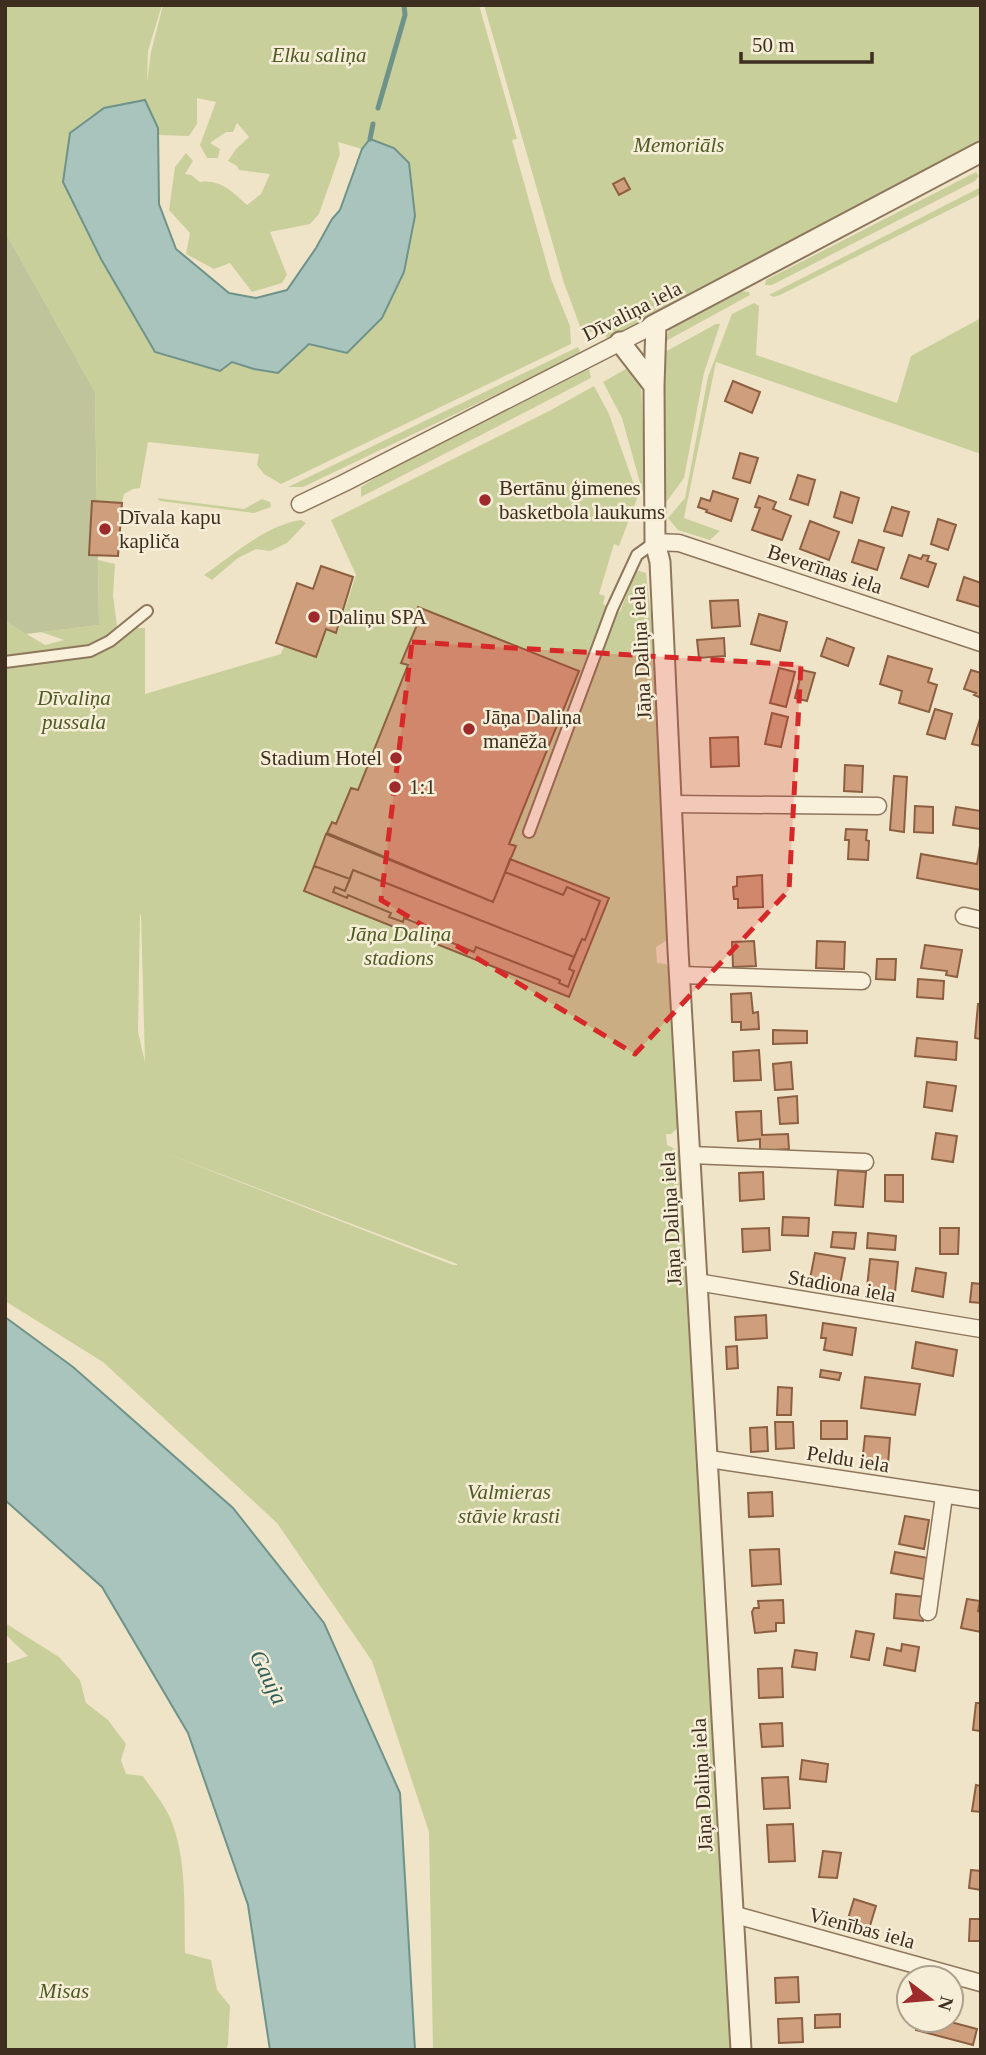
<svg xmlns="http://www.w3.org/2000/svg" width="986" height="2055" viewBox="0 0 986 2055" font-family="Georgia,serif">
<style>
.green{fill:#c9cf9b;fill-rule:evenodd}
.cemetery{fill:#bfc49a}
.water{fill:#a9c4bc;stroke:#6f938a;stroke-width:2}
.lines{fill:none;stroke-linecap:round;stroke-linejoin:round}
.stream{stroke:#6f938a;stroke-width:5}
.building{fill:#cf9f7d;stroke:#8d5f41;stroke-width:2}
.pedestrian-casing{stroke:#8d765c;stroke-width:14}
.minor-casing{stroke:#8d765c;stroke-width:19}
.tertiary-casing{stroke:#8d765c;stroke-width:23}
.pedestrian{stroke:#faf1dc;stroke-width:10}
.minor{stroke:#faf1dc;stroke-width:16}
.tertiary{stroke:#faf1dc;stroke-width:19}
.marked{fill:#d62828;fill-opacity:0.2;stroke:#d62828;stroke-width:5;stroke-dasharray:14 9;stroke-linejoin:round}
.poi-dot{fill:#9e2a2b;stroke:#f7eed8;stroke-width:2.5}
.labels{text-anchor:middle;stroke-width:5;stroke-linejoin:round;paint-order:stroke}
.park-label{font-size:21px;font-style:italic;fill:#4d5a26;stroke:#f7eed8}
.street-label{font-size:21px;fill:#3d2e20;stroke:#f7eed8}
.poi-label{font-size:21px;fill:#3d2e20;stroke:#f7eed8;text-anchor:start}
.water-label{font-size:23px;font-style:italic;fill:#2f5d5a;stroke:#f7eed8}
</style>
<rect width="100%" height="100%" fill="#f0e4c8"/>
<path class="green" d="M5,5H162L148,51L147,82L151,52L163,5H479L517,139L512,140L551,279L570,326L571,344L281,484L264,474L257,465L259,454L148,442L140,488L133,489L124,494L122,503L97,501L95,392L8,237L5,236ZM197,98L216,102L200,145L207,158H218L220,149L210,143L226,132H233L237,123L249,137L236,149L228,161L237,166L239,170L270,174L261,194L247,205C232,192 221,179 200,182L191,175L185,174L193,161L186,153L175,167L169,210L190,233L186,254L214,269L230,263L252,292L282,283L287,275L270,232L310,224L319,214L340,154L338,142L362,149L370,139L309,344L278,373L254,369L232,362L155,352L101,259L63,182L158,128L159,135L189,136L197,124Z
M484,5H981V141L608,341L602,327L591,332L581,329L564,283Z
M976,172L979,176L975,181L772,285H765L766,280Z
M981,187V194L780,295L774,297L769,295Z
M742,291L749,292L750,295L666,341L670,327Z
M754,303L759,306L756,355L897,403L911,356L981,318V454L716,362L684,518L720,531L710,540L678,530L668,518L685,498L708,377L732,314Z
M716,324H720L704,373L684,478L662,508L663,353Z
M578,347L580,351L578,355L303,487H288Z
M631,366L641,385L646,488L644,497L622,418L603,382Z
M589,369L591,378L361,497V487L381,474Z
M594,386L609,414L638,496L619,546L614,544L599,594L605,596L603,604L620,612L636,570L646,573L651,615L669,939L656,947L657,963L666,964L671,973L681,1125L671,1134H666L667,1145L677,1150L683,1162L741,2050H433L429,1832L372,1661L277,1523L103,1362L5,1301V621L45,645L64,640L41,632L99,625L98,560L115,564L113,596L117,625L116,628H145V694L281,654L284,646L316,657L326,629L337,633L356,575L331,520L551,410ZM140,914L141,915L145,1062L138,1032ZM165,1153L457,1264V1265H453Z
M157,498L244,509L262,499L270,502L271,507L254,513L160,501Z
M301,520L306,523L287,543L270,551L256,549L238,558L212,580L204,575C233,555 266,525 301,520Z
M5,1623L59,1657L80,1680L86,1703L108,1720L126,1744L121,1760L126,1774L143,1776C150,1787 159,1797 165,1808C188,1847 184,1908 185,1953L211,1960L217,1990L230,2006L228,2044L226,2050H5V1664L28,1656L5,1634Z"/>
<path class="cemetery" d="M5,236L8,237L95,392L99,625L26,634L5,621Z"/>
<path class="water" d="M145,100L158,128L159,204L176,249L229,293L256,298L287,290L316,248L332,219L340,210L362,149L370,139L394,148L409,163L415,216L404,272L382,318L347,353L309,344L278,373L254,369L232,362L220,371L155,352L101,259L63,182L70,133L104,108Z
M5,1317L73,1367L233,1508L324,1623L400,1793L415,2050H270L248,1905L188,1733L102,1587L5,1500Z"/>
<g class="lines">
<path class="stream" d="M378,108L405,15L404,5
M370,139L373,124"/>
</g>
<path class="building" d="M624,178L630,189L619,195L613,184Z
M733,381L760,392L752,413L725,401Z
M740,453L758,458L750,483L733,478Z
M798,475L815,480L808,505L790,499Z
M713,491L738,499L731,521L706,512L707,510L698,507L701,498L710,501Z
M841,492L859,498L852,523L834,517Z
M759,496L776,502L773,509L791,516L782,540L752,530L760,508L755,507Z
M92,501L122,503L118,556L89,555Z
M892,507L909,512L902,536L884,531Z
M938,519L956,525L948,550L931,544Z
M810,521L839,532L829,560L800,549Z
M859,540L884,548L877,570L852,562Z
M909,555L921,559L923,555L929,556L927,561L936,564L928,587L901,578Z
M321,566L353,577L336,633L326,629L316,657L276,643L297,583L313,589Z
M964,577L981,583L980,607L957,600Z
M738,600L740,626L712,628L710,601Z
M418,607L579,671L509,844L516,846L493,902L327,833L332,822L336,824L351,788L358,790L408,665L401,663L417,625L412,623Z
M759,614L787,622L780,651L751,644Z
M724,638L725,656L699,658L697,640Z
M827,638L854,648L848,666L821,656Z
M888,656L932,669L928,682L937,685L929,712L899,703L902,691L880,684Z
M779,668L795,672L786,707L770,703Z
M802,670L815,673L807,701L795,698Z
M971,670L981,673V698L974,695L976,693L964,689Z
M935,709L952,714L945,739L927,734Z
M772,713L788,717L781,747L765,744Z
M980,719H981V746L972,744Z
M738,737L739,766L711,767L710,738Z
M845,765L863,766L862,792L844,791Z
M894,776L907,777L904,832L890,830Z
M915,806L933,807V833L914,832Z
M956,807L981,811L980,829L953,825Z
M846,829L867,830L866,840L869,841L868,860L848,859L849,840H845Z
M326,834L493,902L505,872L563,895L567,887L600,901L585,940L582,939L574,957L353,870L350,879L314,866Z
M980,846L981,890L917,878L921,854L977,864Z
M510,859L609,898L569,997L304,891L314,866L350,879L345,891L335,887L333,892L347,898L348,895L391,913L389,917L403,922L404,918L440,932L438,937L474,952L476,947L509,960L560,980L559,983L568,987L574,971L569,969L582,939L585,940L600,901L567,887L563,895L505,872Z
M353,870L574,957L569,969L574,971L568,987L559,983L560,980L509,960L476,947L474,952L438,937L440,932L404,918L403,922L389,917L391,913L348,895L347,898L333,892L335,887L345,891Z
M762,875L763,907L738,908V899H734L733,887L737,886V877Z
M754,941L756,966L733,967L732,942Z
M817,941L845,942L844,969L816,968Z
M925,945L962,950L957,977L946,975L947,971L921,968Z
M877,959H896L895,980L876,979Z
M918,979L944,981L943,999L917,997Z
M751,993L753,1013L758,1012L759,1029L741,1030V1022H732L731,994Z
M978,1004H981V1039L975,1038Z
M773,1030L807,1031V1043L773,1044Z
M917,1038L957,1042L956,1060L915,1056Z
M759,1050L761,1080L734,1081L733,1052Z
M791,1062L793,1089L775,1090L773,1064Z
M927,1082L956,1086L952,1111L924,1107Z
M797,1096L798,1123L780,1124L778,1098Z
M761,1111L762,1135L788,1134L789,1149L760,1151V1139L738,1141L736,1112Z
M936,1133L957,1136L953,1162L932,1159Z
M838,1170L866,1172L863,1207L835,1205Z
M763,1172L764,1199L740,1201L739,1173Z
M885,1175H903V1202L885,1201Z
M783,1217L809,1218L808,1236L782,1235Z
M769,1228L770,1250L743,1252L742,1229Z
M940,1228H959L958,1254H940Z
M833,1232L856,1233L854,1249L831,1247Z
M868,1233L896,1236L895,1250L867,1248Z
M815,1253L845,1258L840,1285L810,1279Z
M870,1259L898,1262L895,1292L867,1288Z
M916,1268L946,1273L943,1297L912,1291Z
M972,1283L981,1284V1303L970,1302Z
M766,1315L767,1338L736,1340L735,1317Z
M823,1323L856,1328L852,1355L824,1350L826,1338H821Z
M916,1342L957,1350L953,1376L912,1368Z
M737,1346L738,1368L727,1369L726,1347Z
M821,1370L841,1373L839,1380L820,1377Z
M865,1377L920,1384L915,1415L861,1408Z
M778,1387L792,1388L791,1415H777Z
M821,1421H847V1439H821Z
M775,1422H793L794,1448L776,1449Z
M767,1427L768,1451L751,1452L750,1428Z
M865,1436L890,1438L888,1465L862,1462Z
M772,1492L773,1516L749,1517L748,1493Z
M905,1516L929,1520L924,1549L899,1544Z
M779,1549L781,1584L752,1586L750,1550Z
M895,1552L928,1558L924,1579L891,1573Z
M896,1594L925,1597L923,1621L894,1618Z
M967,1599L980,1601L978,1611L981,1612V1632L961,1628Z
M783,1600L784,1623H776V1631L755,1633L752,1612L754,1608H759L758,1601Z
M856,1631L874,1634L869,1660L851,1657Z
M902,1644L919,1647L915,1671L884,1665L887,1648L901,1651Z
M795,1650L817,1653L815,1670L792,1667Z
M782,1668L783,1697L759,1698L758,1669Z
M976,1703H981V1731L973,1730Z
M782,1723L783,1746L762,1747L760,1724Z
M802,1760L828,1764L826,1782L800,1779Z
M788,1777L790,1808L764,1809L762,1778Z
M976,1785L981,1786V1812L972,1811Z
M793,1824L795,1861L769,1862L767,1825Z
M823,1851L841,1853L837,1878L819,1877Z
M971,1870L981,1871V1890L969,1888Z
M854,1899L876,1906L869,1929L847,1922Z
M970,1919H981V1941H969Z
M798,1977L799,2002L776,2003L775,1978Z
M840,2014V2027L815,2028V2015Z
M802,2018L803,2042L779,2043L778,2019Z
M918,2020H943L977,2029L973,2045L916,2030Z"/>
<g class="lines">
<defs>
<path id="pedestrian" d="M5,662L90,651L110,641L147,611
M529,832L612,609L637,555L655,542"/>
<path id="minor" d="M300,504L344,483L652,326
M655,542L679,543L981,643
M672,804L878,806
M964,916L981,920
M681,975L862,981
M691,1155L865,1162
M697,1282L981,1329
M709,1459L981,1500
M928,1612L944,1496
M732,1914L981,1983"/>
<path id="tertiary" d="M656,324L654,386L655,542L660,562L678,950L741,2050
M652,326L981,152
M620,342L654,386"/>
</defs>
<use href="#pedestrian" class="pedestrian-casing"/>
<use href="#minor" class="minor-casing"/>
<use href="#tertiary" class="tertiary-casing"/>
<use href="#pedestrian" class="pedestrian"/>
<use href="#minor" class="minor"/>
<use href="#tertiary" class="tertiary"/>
</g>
<path class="marked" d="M412,642L801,665L789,890L635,1054L381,900Z"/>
<g class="poi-dot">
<circle cx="485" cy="500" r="7"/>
<circle cx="105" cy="529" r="7"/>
<circle cx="314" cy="617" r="7"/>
<circle cx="469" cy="729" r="7"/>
<circle cx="396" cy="758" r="7"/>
<circle cx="395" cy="787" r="7"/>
</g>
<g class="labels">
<g class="park-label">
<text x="319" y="62">Elku saliņa</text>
<text x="679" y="152">Memoriāls</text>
<text x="74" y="705">Dīvaliņa<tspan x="74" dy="24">pussala</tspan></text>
<text x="399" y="941">Jāņa Daliņa<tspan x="399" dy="24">stadions</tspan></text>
<text x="509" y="1499">Valmieras<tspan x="509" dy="24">stāvie krasti</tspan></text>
<text x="64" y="1998">Misas</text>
</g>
<g class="street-label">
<text transform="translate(632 311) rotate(-27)" y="7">Dīvaliņa iela</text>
<text transform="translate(825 569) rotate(18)" y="7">Beverīnas iela</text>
<text transform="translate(641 653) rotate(-93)" y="7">Jāņa Daliņa iela</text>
<text transform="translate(671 1219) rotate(-93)" y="7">Jāņa Daliņa iela</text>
<text transform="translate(842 1286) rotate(10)" y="7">Stadiona iela</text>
<text transform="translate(848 1459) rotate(9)" y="7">Peldu iela</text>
<text transform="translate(702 1785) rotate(-93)" y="7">Jāņa Daliņa iela</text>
<text transform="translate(862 1928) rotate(15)" y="7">Vienības iela</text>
</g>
<g class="poi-label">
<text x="499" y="495">Bertānu ģimenes<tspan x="499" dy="24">basketbola laukums</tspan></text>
<text x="119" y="524">Dīvala kapu<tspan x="119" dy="24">kapliča</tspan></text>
<text x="328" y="624">Daliņu SPA</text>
<text x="483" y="724">Jāņa Daliņa<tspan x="483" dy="24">manēža</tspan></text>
<text x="382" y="765" text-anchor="end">Stadium Hotel</text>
<text x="409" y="794">1:1</text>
</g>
<g class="water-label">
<text transform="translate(269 1677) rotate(64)" y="8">Gauja</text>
</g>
</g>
<rect width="986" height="2055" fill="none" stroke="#3d2e20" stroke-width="14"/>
<g transform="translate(930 1999) rotate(106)"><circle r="33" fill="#f7eed8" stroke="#ada18e" stroke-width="2"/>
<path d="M0-5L12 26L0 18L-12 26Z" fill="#9e2a2b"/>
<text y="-10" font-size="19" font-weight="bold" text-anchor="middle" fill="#3d2e20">N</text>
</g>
<path d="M741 52v10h131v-10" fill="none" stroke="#3d2e20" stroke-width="3.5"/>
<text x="752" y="52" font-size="21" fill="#3d2e20" stroke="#f7eed8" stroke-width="5" paint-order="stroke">50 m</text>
</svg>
